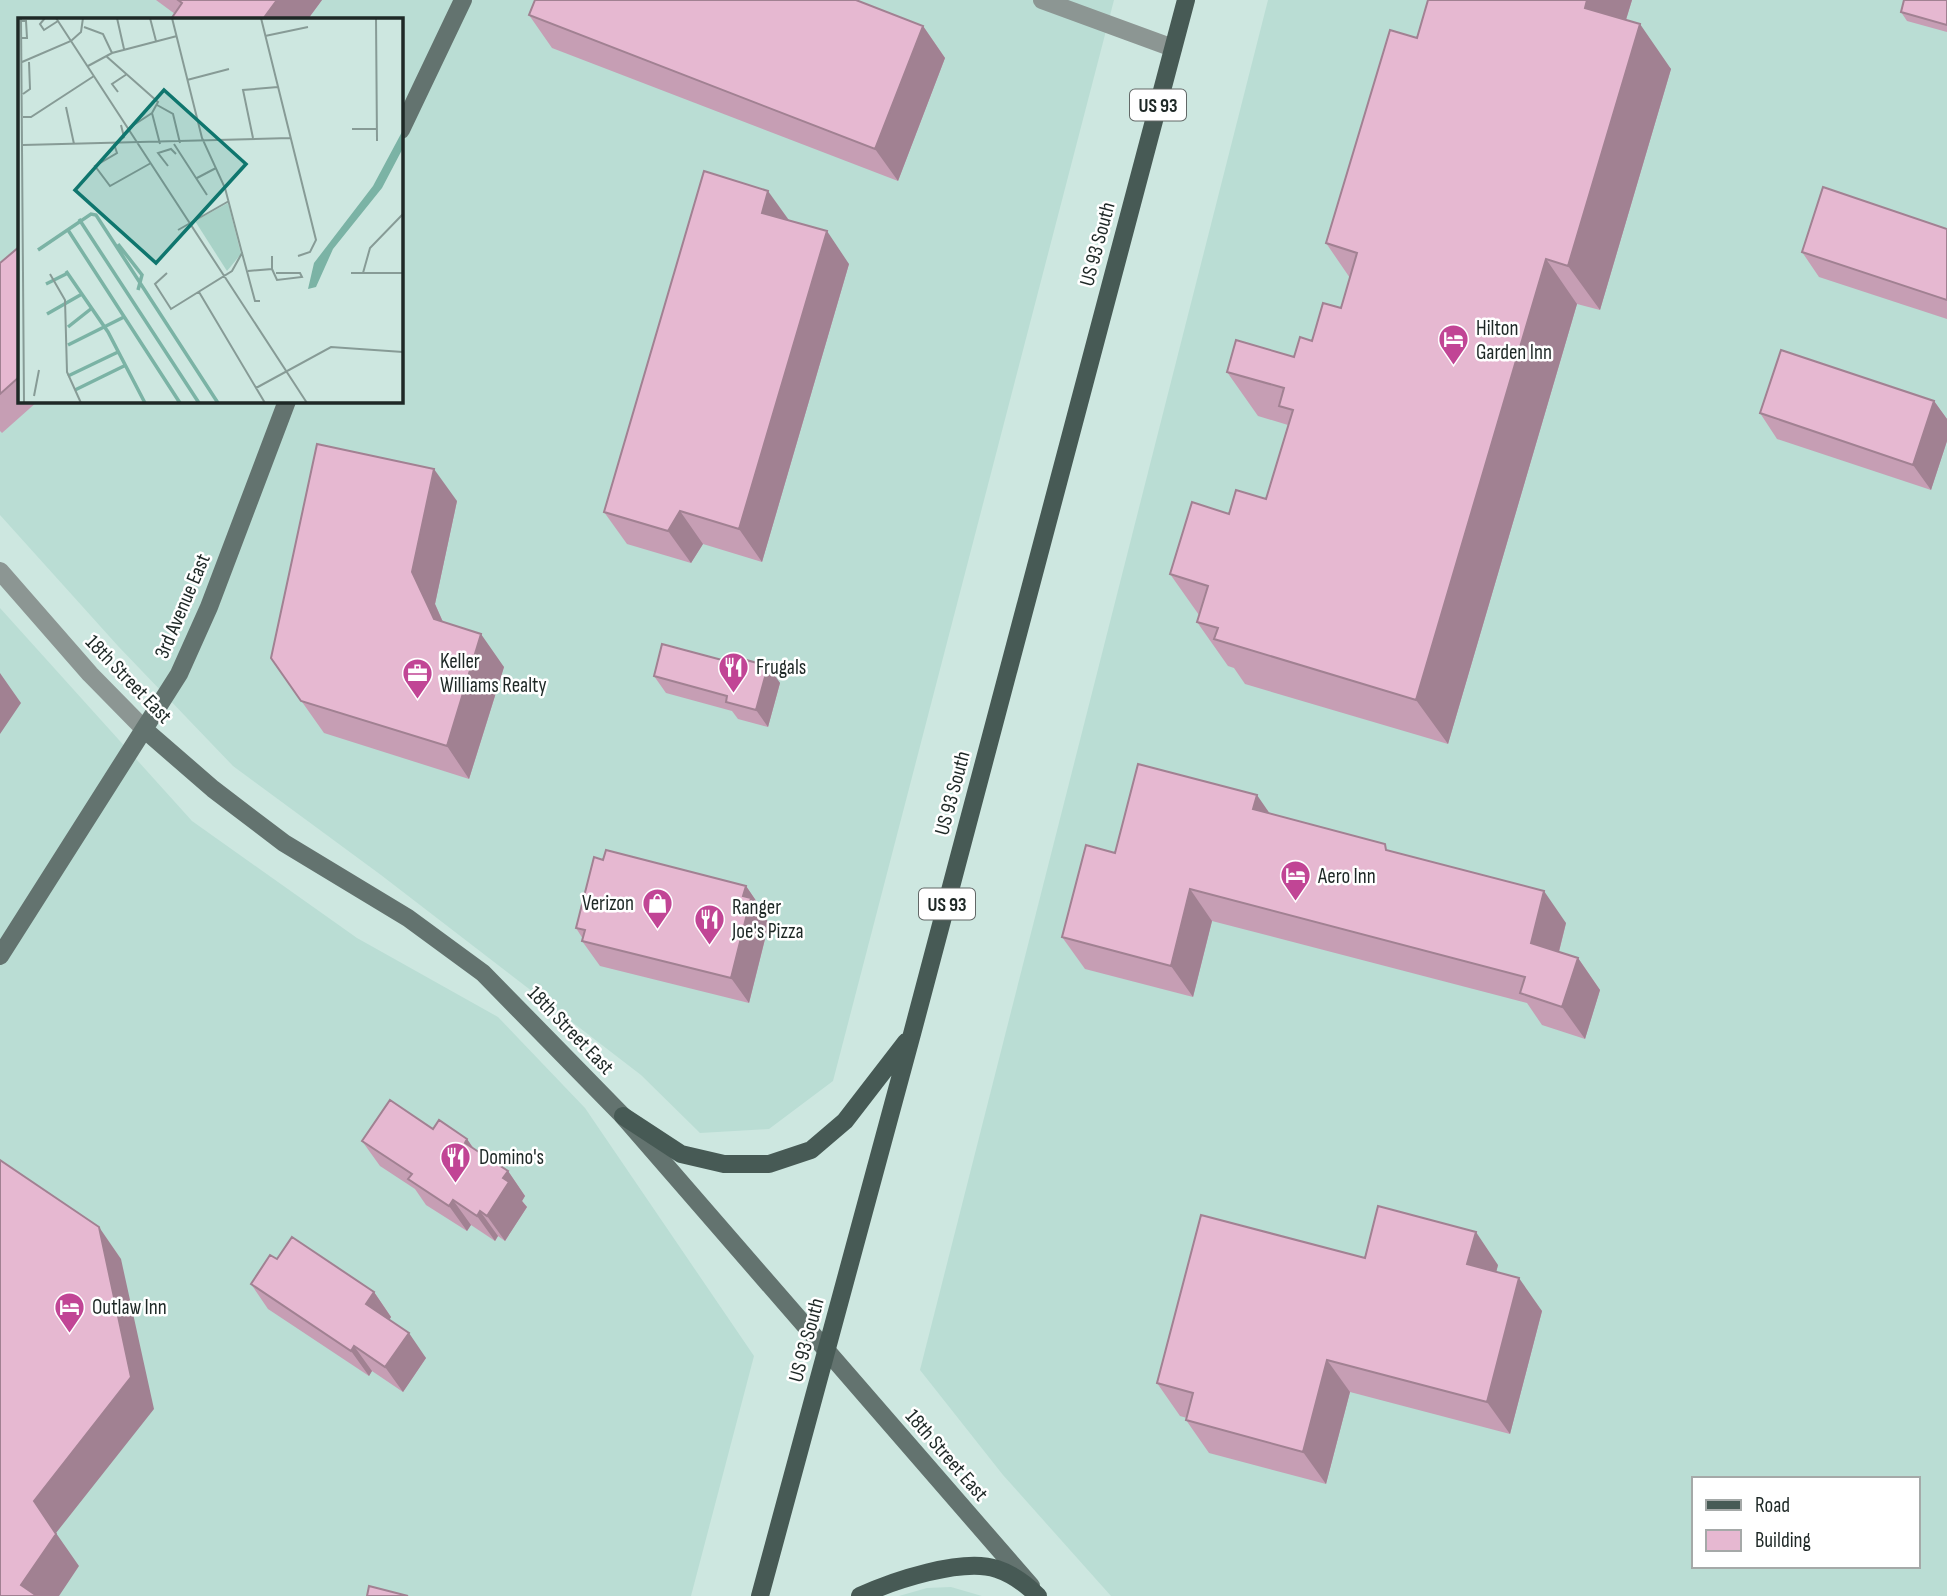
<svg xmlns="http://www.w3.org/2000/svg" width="1947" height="1596" viewBox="0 0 1947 1596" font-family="'Sofia Sans Condensed',sans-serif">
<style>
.built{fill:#baddd4;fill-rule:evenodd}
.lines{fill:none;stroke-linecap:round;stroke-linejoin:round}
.street{stroke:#8c9693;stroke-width:18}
.secondary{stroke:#63736f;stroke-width:18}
.primary{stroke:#475a55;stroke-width:18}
.wall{fill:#c69eb4}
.shaded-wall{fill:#a18192}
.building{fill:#e6b8d1;stroke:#a18192;stroke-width:2}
.labels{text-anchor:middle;stroke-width:5;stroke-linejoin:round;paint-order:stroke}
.shield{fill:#fff;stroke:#626867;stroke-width:2}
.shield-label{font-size:19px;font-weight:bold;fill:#1e2826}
.street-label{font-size:21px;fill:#1e2826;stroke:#fff}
.poi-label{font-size:21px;fill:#1e2826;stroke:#fff;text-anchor:start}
.inset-river{fill:none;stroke:#7bb3a5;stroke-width:3.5}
.inset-road{fill:none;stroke:#879b96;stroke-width:2}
.view{fill:#0f766e;fill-opacity:0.15;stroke:#0f766e;stroke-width:3.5}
.inset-edge{fill:none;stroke:#1e2826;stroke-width:3.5}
</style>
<rect width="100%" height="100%" fill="#cde7e0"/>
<path class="built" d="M0,0H1114L833,1081L769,1129L700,1133L641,1075L381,875L233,766L118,646L0,515ZM19,19H401V401H19Z
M1268,0H1947V1596H1111L1003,1475L920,1370ZM1693,1479H1917V1566H1693Z
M0,608L192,821L357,938L498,1017L585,1108L754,1356L691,1596H0Z
M951,1587L982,1596H899L927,1588Z"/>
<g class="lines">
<path class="street" d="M1042,0L1173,48
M0,571L90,674L145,730"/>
<path class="secondary" d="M401,130L463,0
M145,730L213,789L284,843L408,918L483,973L623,1116L1031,1586
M0,956L179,674L209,607L287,401"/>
<path class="primary" d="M623,1116L681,1154L724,1164H769L811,1150L845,1121L906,1042
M760,1596L912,1034L1186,0
M860,1596C892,1581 963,1557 997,1569C1012,1574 1027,1585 1038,1596"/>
</g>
<path class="wall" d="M156,0H322L308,19L175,14Z
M1428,0H1632L1626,20L1671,69L1600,310L1577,304L1448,744L1245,684L1234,668L1228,666L1197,622L1199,615L1170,574L1229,514L1266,499L1288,425L1258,416L1227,372L1294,357L1312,341L1341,308L1350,278L1326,243L1417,38Z
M1947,0V32L1907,21L1901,12Z
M529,15L923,26L945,58L898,181L552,48Z
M789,220L849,264L762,562L703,544L691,563L627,544L604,512Z
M1947,229V319L1819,277L1802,252Z
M19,247V401H38L2,433L0,431V263Z
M1934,401L1947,419V441L1931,490L1777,439L1760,413Z
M457,501L435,604L443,622L504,667L469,779L324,733L271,658Z
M737,664L768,666L780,683L768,727L738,719L732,711L666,693L654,676Z
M1270,814L1390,851L1566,923L1559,952L1578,958L1600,990L1585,1039L1542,1025L1527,1003L1212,921L1193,997L1085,969L1062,937L1115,853Z
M603,860L746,886L763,911L762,914L769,923L749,1003L600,966L582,941L583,939L576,928Z
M433,1129L467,1139L474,1149L508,1171L525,1196L522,1201L527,1207L505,1241L498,1236L495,1241L471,1225L467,1231L426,1205L415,1189L380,1166L362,1141Z
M1365,1258L1498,1265L1496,1272L1542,1311L1510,1434L1350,1392L1326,1484L1209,1453L1186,1420L1187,1418L1180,1416L1157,1383Z
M277,1259L374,1292L391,1317L389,1320L426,1358L403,1392L372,1371L369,1376L268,1309L251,1284Z"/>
<path class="shaded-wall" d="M277,0H322L308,19H263Z
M1587,0H1632L1616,52L1585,8Z
M1640,24L1671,69L1600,310L1568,266Z
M923,26L945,58L898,181L875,149Z
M768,191L791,223L762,213Z
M827,231L849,264L762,562L739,529Z
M1546,259L1577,304L1448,744L1416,700Z
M1934,401L1947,419V441L1931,490L1913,465Z
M434,469L457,501L435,604L456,652L434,619L412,572Z
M680,511L703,544L691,563L668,531Z
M481,634L504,667L469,779L447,746Z
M768,666L780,683L768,727L756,710Z
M0,673L21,703L0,734Z
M1257,795L1279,827L1253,809Z
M746,886L763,911L762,914L769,923L749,1003L731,978L743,896Z
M1190,889L1212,921L1193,997L1171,966Z
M1544,891L1566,923L1553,975L1531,943Z
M1578,958L1600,990L1585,1039L1562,1007Z
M467,1139L484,1164L465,1143Z
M508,1171L525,1196L522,1201L527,1207L505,1241L487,1216L503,1178Z
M453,1200L471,1225L467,1231L449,1206Z
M480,1211L498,1236L495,1241L477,1216Z
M99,1227L121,1259L154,1409L56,1533L79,1566L59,1596H29L21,1585L34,1501Z
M1476,1232L1498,1265L1490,1296L1467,1264Z
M1519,1278L1542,1311L1510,1434L1487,1402Z
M374,1292L391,1317L383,1330L366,1304Z
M409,1333L426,1358L403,1392L385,1367Z
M354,1346L372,1371L369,1376L351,1351Z
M1327,1360L1350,1392L1326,1484L1303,1452Z"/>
<path class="building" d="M178,0H277L263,19H171L182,3Z
M535,0H856L923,26L875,149L529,15Z
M1428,0H1587L1585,8L1640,24L1568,266L1546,259L1416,700L1214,639L1218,628L1197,622L1208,586L1170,574L1192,502L1229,514L1236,490L1266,499L1293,410L1279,406L1284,388L1227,372L1236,340L1294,357L1300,337L1312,341L1323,303L1341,308L1357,253L1326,243L1390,30L1417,38Z
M1904,0H1947V25L1901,12Z
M704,171L768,191L762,213L827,231L739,529L680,511L668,531L604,512Z
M1823,187L1947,229V300L1802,252Z
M19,247V377L0,394V263Z
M1781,350L1934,401L1913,465L1760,413Z
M317,444L434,469L412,572L434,619L481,634L447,746L301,701L271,658Z
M662,644L737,664L739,658L768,666L756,710L726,702L727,696L654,676Z
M1138,764L1257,795L1253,809L1385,844L1386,850L1544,891L1531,943L1578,958L1562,1007L1520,993L1525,977L1190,889L1171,966L1062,937L1086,845L1115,853Z
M606,850L746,886L743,896L751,898L731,978L582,941L585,930L576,928L594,857L603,860Z
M390,1100L433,1129L439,1120L467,1139L465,1143L508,1171L503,1178L509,1182L487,1216L480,1211L477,1216L453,1200L449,1206L408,1179L412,1174L362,1141Z
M0,1160L99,1227L131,1377L34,1501L56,1534L21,1585L37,1596H0Z
M1378,1206L1476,1232L1467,1264L1519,1278L1487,1402L1327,1360L1303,1452L1186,1420L1193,1393L1157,1383L1201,1215L1365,1258Z
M292,1237L374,1292L366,1304L409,1333L385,1367L354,1346L351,1351L251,1284L270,1255L277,1259Z
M369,1586L408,1596H367Z"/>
<defs>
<symbol id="hotel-pin" viewBox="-11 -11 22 30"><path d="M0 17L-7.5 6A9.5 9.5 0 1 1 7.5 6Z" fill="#c14595" stroke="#fff"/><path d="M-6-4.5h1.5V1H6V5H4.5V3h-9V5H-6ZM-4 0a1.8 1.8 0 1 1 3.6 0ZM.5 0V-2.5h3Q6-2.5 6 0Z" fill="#fff"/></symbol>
<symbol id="restaurant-pin" viewBox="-11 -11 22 30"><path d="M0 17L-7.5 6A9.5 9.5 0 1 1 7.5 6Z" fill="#c14595" stroke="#fff"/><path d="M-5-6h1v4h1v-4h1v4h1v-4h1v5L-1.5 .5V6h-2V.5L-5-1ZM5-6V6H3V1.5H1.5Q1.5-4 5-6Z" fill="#fff"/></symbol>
<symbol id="office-pin" viewBox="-11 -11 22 30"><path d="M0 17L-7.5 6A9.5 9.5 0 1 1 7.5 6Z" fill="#c14595" stroke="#fff"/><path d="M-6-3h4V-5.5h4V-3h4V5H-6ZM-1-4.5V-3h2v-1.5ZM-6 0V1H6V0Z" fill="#fff"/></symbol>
<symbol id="shop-pin" viewBox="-11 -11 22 30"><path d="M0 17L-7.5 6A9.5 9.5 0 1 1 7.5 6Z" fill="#c14595" stroke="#fff"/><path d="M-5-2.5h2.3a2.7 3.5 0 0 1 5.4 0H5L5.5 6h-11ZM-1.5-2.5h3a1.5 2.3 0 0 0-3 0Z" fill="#fff"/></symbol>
</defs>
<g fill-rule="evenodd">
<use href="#hotel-pin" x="1436" y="322" width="35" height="47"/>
<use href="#restaurant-pin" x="716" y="650" width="35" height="47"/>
<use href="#office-pin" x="400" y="656" width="35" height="47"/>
<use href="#hotel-pin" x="1278" y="858" width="35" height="47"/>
<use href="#shop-pin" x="640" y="886" width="35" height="47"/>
<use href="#restaurant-pin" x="692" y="902" width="35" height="47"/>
<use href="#restaurant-pin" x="438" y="1140" width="35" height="47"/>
<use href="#hotel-pin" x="52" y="1290" width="35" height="47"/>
</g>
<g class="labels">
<g class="shield">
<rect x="1130" y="89.5" width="56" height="31" rx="5"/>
<rect x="919" y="888.5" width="56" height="31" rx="5"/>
</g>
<g class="shield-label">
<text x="1158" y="112">US 93</text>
<text x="947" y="911">US 93</text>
</g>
<g class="street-label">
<text transform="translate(1097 244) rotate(-75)" y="7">US 93 South</text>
<text transform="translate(182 606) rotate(-67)" y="7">3rd Avenue East</text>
<text transform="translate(129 679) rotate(46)" y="7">18th Street East</text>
<text transform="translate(952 793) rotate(-75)" y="7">US 93 South</text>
<text transform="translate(571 1030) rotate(46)" y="7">18th Street East</text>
<text transform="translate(806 1340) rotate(-75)" y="7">US 93 South</text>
<text transform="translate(947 1455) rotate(49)" y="7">18th Street East</text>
</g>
<g class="poi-label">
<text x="1476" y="335">Hilton<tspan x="1476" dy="24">Garden Inn</tspan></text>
<text x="440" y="668">Keller<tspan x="440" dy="24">Williams Realty</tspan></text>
<text x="756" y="674">Frugals</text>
<text x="1318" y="883">Aero Inn</text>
<text x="634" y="910" text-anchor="end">Verizon</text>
<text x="732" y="914">Ranger<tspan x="732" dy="24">Joe's Pizza</tspan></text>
<text x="479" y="1164">Domino's</text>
<text x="92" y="1314">Outlaw Inn</text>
</g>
</g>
<g transform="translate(18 18)">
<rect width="385" height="385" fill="#cde7e0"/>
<path d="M210,185L223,236L209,253L177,203Z" fill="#a8d2c7"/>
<path d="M385,112V130L364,170L315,231L298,269L290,271L296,245L355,168Z" fill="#7bb3a5"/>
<path class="inset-river" d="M61,201L181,385M50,212L162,385M100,226L124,257L120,272M20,232L73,196L78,197L200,385M48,253L90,314L127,385M28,266L50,255M29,296L64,276M50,309L74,290M50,327L106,299M50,358L100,334M57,372L108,347"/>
<path class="inset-road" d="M3,0L6,385M27,0L22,6L26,12L40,3M38,0L289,385M99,0L106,31M132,0L138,23M243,0L298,222L292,234L280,238M358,0L359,123M3,3H8L9,20H4M66,9L85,16L94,35M247,18L290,9M88,38L140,84L134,95L111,110M4,44L53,23L63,14L65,0M70,48L94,35L159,18M169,62L211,51M100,74L94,66L109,56M5,76L12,71L11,44M139,87L155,96L162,125M48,89L56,126M134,95L142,126M5,99H13L76,58M334,111H358M235,120L225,72L260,69M96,126L99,135L77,148L92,168L133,145M96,126L106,119L103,107M156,126L189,177M5,127L272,120M150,148L140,135L153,131L158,136M179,160L198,150M160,212L211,183M224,235L237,283H242M254,251L259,262L284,259L282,255H258M230,253L254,251V238M149,255L137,266L153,291L214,253L224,235L207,170L184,120L154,0M333,255H385M345,255L352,230L385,196M32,256L47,282L49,354L63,385M181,274L247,385M238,370L313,329L385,334M16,378L21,352"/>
<path class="view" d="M146,72L228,146L138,245L57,172Z"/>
<rect width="385" height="385" class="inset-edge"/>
</g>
<rect x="1692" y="1477" width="228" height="91" fill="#ffffff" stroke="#a5a9a8" stroke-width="2"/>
<rect x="1706" y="1500" width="35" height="10" fill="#475a55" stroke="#a5a9a8" stroke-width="2"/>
<text x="1755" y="1512" font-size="21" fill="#1e2826">Road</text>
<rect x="1706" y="1530" width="35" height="21" fill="#e6b8d1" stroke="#a5a9a8" stroke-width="2"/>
<text x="1755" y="1547" font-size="21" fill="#1e2826">Building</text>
</svg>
